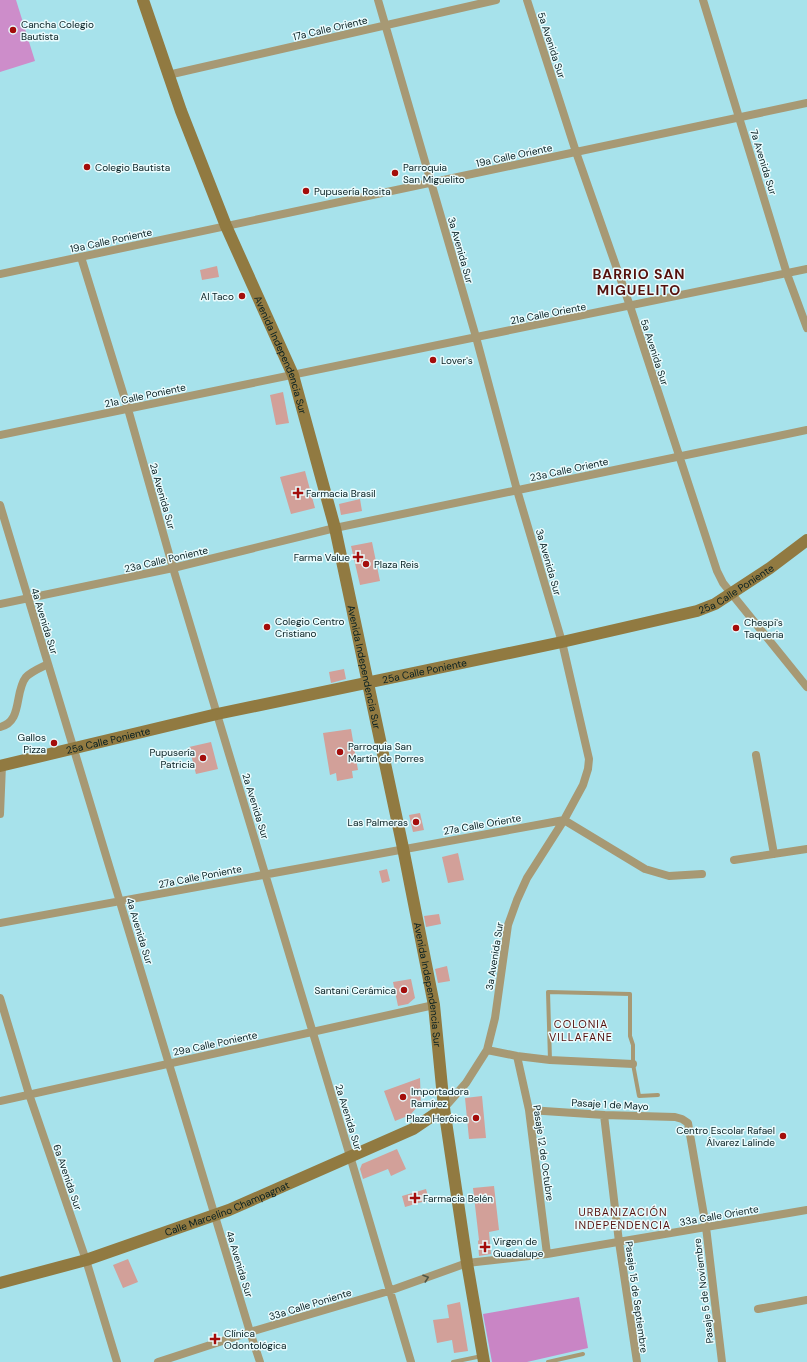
<svg xmlns="http://www.w3.org/2000/svg" width="807" height="1362" viewBox="0 0 807 1362" font-family="'DM Sans',sans-serif">
<style>
.green{fill:#cd8dca}
.forest{fill:#c985c5}
.building{fill:#d2a099}
.lines{fill:none;stroke-linecap:round;stroke-linejoin:round}
.lane{stroke:#a79974;stroke-width:4}
.street{stroke:#a79974;stroke-width:8}
.secondary{stroke:#917a41;stroke-width:12}
.oneway{stroke:#4e5546}
.poi-dot{fill:#a40d0b;stroke:#eafbfd;stroke-width:1.5}
.labels{text-anchor:middle;stroke-width:3;stroke-linejoin:round;paint-order:stroke}
.poi-label{font-size:10px;fill:#061e21;stroke:#eafbfd;text-anchor:start}
.street-label{font-size:10px;fill:#061e21;stroke:#eafbfd}
.neighbourhood-label{font-size:11px;letter-spacing:1px;fill:#54100c;stroke:#eafbfd}
.district-label{font-size:14px;font-weight:bold;letter-spacing:1px;fill:#54100c;stroke:#eafbfd}
</style>
<rect width="100%" height="100%" fill="#a7e2eb"/>
<path class="green" d="M0,0H16L35,61L0,72Z"/>
<path class="forest" d="M579,1297L588,1348L527,1362H492L483,1314Z"/>
<path class="building" d="M217,266L219,277L202,280L200,270Z
M283,392L289,423L276,425L270,395Z
M305,471L315,508L291,514L280,477Z
M360,499L362,511L341,515L339,504Z
M372,542L380,581L360,585L351,546Z
M344,669L346,679L331,683L329,672Z
M351,729L358,770L352,771L353,778L337,781L336,773L330,775L323,733Z
M211,742L218,769L196,774L189,747Z
M420,813L424,830L413,832L409,815Z
M458,853L464,880L448,883L442,857Z
M387,869L390,881L382,883L379,871Z
M439,914L441,924L426,927L424,916Z
M447,966L450,981L438,983L435,969Z
M411,979L415,998L408,1004L398,1006L393,982Z
M420,1078L421,1103L410,1115L395,1121L384,1091Z
M482,1096L486,1138L469,1139L465,1098Z
M397,1149L406,1169L391,1176L388,1169L363,1179L360,1169L362,1164Z
M494,1186L499,1230L489,1232L491,1254L479,1256L478,1241L479,1240L473,1188Z
M426,1189L429,1200L405,1207L402,1196Z
M128,1259L138,1282L123,1288L113,1265Z
M460,1302L468,1351L454,1353L452,1340L437,1343L433,1320L449,1318L447,1305Z"/>
<g class="lines">
<path class="lane" d="M550,1060L548,992L630,994V1036L633,1045V1064L639,1096L658,1095
M453,1362L482,1356
M548,1362L583,1354"/>
<path class="street" d="M378,0L476,337L517,490L562,642L589,759L588,769L583,785L564,820L527,878L517,900L508,925L495,1018L487,1050L466,1083L444,1108
M527,0L576,152L630,306L717,571L723,583L731,593L807,687
M703,0L787,274L807,328
M168,75L496,0
M81,257L128,409L173,568L350,1156L411,1362
M0,274L807,103
M0,435L807,269
M0,505L250,1332L260,1362
M0,604L173,568L335,528L807,430
M0,727C23,722 14,692 26,677C32,671 40,668 48,664
M756,755L774,854
M0,814L2,765
M734,860L807,849
M0,923L564,820L645,869L669,876L702,874
M0,998L29,1094L86,1260L117,1362
M487,1050L517,1056L550,1060L633,1064
M517,1056L529,1110L547,1254
M0,1101L434,1005
M529,1110L604,1115L675,1117L682,1119L688,1123L706,1227L722,1362
M604,1115L619,1242L637,1362
M758,1309L807,1300
M158,1362L250,1332L389,1291L467,1263L547,1254L807,1210"/>
<g class="secondary">
<path id="s1" d="M143,0L181,111L226,226L293,375L335,528L403,848L434,1005L444,1108L467,1263L484,1362"/>
<path id="s2" d="M0,766L217,714L562,642L697,611L715,604L770,568L807,540"/>
<path id="s3" d="M0,1283L86,1260L229,1210L413,1129L444,1108"/>
</g>
</g>
<defs><path id="oneway-chevron" d="M-2-3.5L2.5 0L-2 3.5" fill="none" stroke-width="1.6" stroke-linecap="round" stroke-linejoin="round"/></defs>
<use class="oneway" href="#oneway-chevron" transform="translate(426 1278) rotate(-19)"/>
<g class="poi-dot">
<circle cx="13" cy="30" r="4"/>
<circle cx="87" cy="167" r="4"/>
<circle cx="395" cy="173" r="4"/>
<circle cx="306" cy="191" r="4"/>
<circle cx="242" cy="296" r="4"/>
<circle cx="433" cy="360" r="4"/>
<path d="M296 487h4v4h4v4h-4v4h-4v-4h-4v-4h4z"/>
<path d="M356 551h4v4h4v4h-4v4h-4v-4h-4v-4h4z"/>
<circle cx="366" cy="564" r="4"/>
<circle cx="267" cy="627" r="4"/>
<circle cx="736" cy="628" r="4"/>
<circle cx="54" cy="743" r="4"/>
<circle cx="340" cy="752" r="4"/>
<circle cx="203" cy="758" r="4"/>
<circle cx="416" cy="822" r="4"/>
<circle cx="404" cy="990" r="4"/>
<circle cx="403" cy="1097" r="4"/>
<circle cx="476" cy="1118" r="4"/>
<circle cx="783" cy="1136" r="4"/>
<path d="M413 1192h4v4h4v4h-4v4h-4v-4h-4v-4h4z"/>
<path d="M483 1241h4v4h4v4h-4v4h-4v-4h-4v-4h4z"/>
<path d="M213 1333h4v4h4v4h-4v4h-4v-4h-4v-4h4z"/>
</g>
<g class="labels">
<g class="poi-label">
<text x="21" y="28">Cancha Colegio<tspan x="21" dy="12">Bautista</tspan></text>
<text x="95" y="171">Colegio Bautista</text>
<text x="403" y="171">Parroquia<tspan x="403" dy="12">San Miguelito</tspan></text>
<text x="314" y="195">Pupusería Rosita</text>
<text x="234" y="300" text-anchor="end">Al Taco</text>
<text x="441" y="364">Lover's</text>
<text x="306" y="497">Farmacia Brasil</text>
<text x="350" y="561" text-anchor="end">Farma Value</text>
<text x="374" y="568">Plaza Reis</text>
<text x="275" y="625">Colegio Centro<tspan x="275" dy="12">Cristiano</tspan></text>
<text x="744" y="626">Chespi's<tspan x="744" dy="12">Taqueria</tspan></text>
<text x="46" y="741" text-anchor="end">Gallos<tspan x="46" dy="12">Pizza</tspan></text>
<text x="348" y="750">Parroquia San<tspan x="348" dy="12">Martín de Porres</tspan></text>
<text x="195" y="756" text-anchor="end">Pupusería<tspan x="195" dy="12">Patricia</tspan></text>
<text x="408" y="826" text-anchor="end">Las Palmeras</text>
<text x="396" y="994" text-anchor="end">Santani Cerámica</text>
<text x="411" y="1095">Importadora<tspan x="411" dy="12">Ramírez</tspan></text>
<text x="468" y="1122" text-anchor="end">Plaza Heróica</text>
<text x="775" y="1134" text-anchor="end">Centro Escolar Rafael<tspan x="775" dy="12">Álvarez Lalinde</tspan></text>
<text x="423" y="1202">Farmacia Belén</text>
<text x="493" y="1245">Virgen de<tspan x="493" dy="12">Guadalupe</tspan></text>
<text x="224" y="1337">Clínica<tspan x="224" dy="12">Odontológica</tspan></text>
</g>
<g class="street-label">
<text transform="translate(330 28) rotate(-13)" y="4">17a Calle Oriente</text>
<text transform="translate(552 45) rotate(72)" y="4">5a Avenida Sur</text>
<text transform="translate(514 155) rotate(-12)" y="4">19a Calle Oriente</text>
<text transform="translate(764 162) rotate(73)" y="4">7a Avenida Sur</text>
<text transform="translate(111 240) rotate(-12)" y="4">19a Calle Poniente</text>
<text transform="translate(461 250) rotate(74)" y="4">3a Avenida Sur</text>
<text transform="translate(548 313) rotate(-11)" y="4">21a Calle Oriente</text>
<text transform="translate(655 352) rotate(72)" y="4">5a Avenida Sur</text>
<text dy="4" stroke="none"><textPath href="#s1" startOffset="381">Avenida Independencia Sur</textPath></text>
<text transform="translate(145 395) rotate(-12)" y="4">21a Calle Poniente</text>
<text transform="translate(569 469) rotate(-12)" y="4">23a Calle Oriente</text>
<text transform="translate(163 496) rotate(74)" y="4">2a Avenida Sur</text>
<text transform="translate(166 559) rotate(-13)" y="4">23a Calle Poniente</text>
<text transform="translate(549 562) rotate(74)" y="4">3a Avenida Sur</text>
<text dy="4" stroke="none"><textPath href="#s2" startOffset="759">25a Calle Poniente</textPath></text>
<text transform="translate(45 621) rotate(73)" y="4">4a Avenida Sur</text>
<text dy="4" stroke="none"><textPath href="#s1" startOffset="705">Avenida Independencia Sur</textPath></text>
<text dy="4" stroke="none"><textPath href="#s2" startOffset="435">25a Calle Poniente</textPath></text>
<text dy="4" stroke="none"><textPath href="#s2" startOffset="111">25a Calle Poniente</textPath></text>
<text transform="translate(256 806) rotate(73)" y="4">2a Avenida Sur</text>
<text transform="translate(482 824) rotate(-10)" y="4">27a Calle Oriente</text>
<text transform="translate(200 876) rotate(-11)" y="4">27a Calle Poniente</text>
<text transform="translate(140 931) rotate(73)" y="4">4a Avenida Sur</text>
<text transform="translate(494 956) rotate(-81)" y="4">3a Avenida Sur</text>
<text dy="4" stroke="none"><textPath href="#s1" startOffset="1029">Avenida Independencia Sur</textPath></text>
<text transform="translate(215 1043) rotate(-12)" y="4">29a Calle Poniente</text>
<text transform="translate(610 1104) rotate(3)" y="4">Pasaje 1 de Mayo</text>
<text transform="translate(349 1117) rotate(73)" y="4">2a Avenida Sur</text>
<text transform="translate(544 1153) rotate(82)" y="4">Pasaje 12 de Octubre</text>
<text transform="translate(68 1177) rotate(71)" y="4">6a Avenida Sur</text>
<text dy="4" stroke="none"><textPath href="#s3" startOffset="239">Calle Marcelino Champagnat</textPath></text>
<text transform="translate(719 1215) rotate(-10)" y="4">33a Calle Oriente</text>
<text transform="translate(240 1264) rotate(73)" y="4">4a Avenida Sur</text>
<text transform="translate(703 1291) rotate(-97)" y="4">Pasaje 5 de Noviembre</text>
<text transform="translate(637 1297) rotate(82)" y="4">Pasaje 15 de Septiembre</text>
<text transform="translate(310 1304) rotate(-17)" y="4">33a Calle Poniente</text>
</g>
<g class="neighbourhood-label">
<text x="581" y="1028">COLONIA<tspan x="581" dy="13">VILLAFAÑE</tspan></text>
<text x="623" y="1216">URBANIZACIÓN<tspan x="623" dy="13">INDEPENDENCIA</tspan></text>
</g>
<g class="district-label">
<text x="639" y="279">BARRIO SAN<tspan x="639" dy="16">MIGUELITO</tspan></text>
</g>
</g>
</svg>
